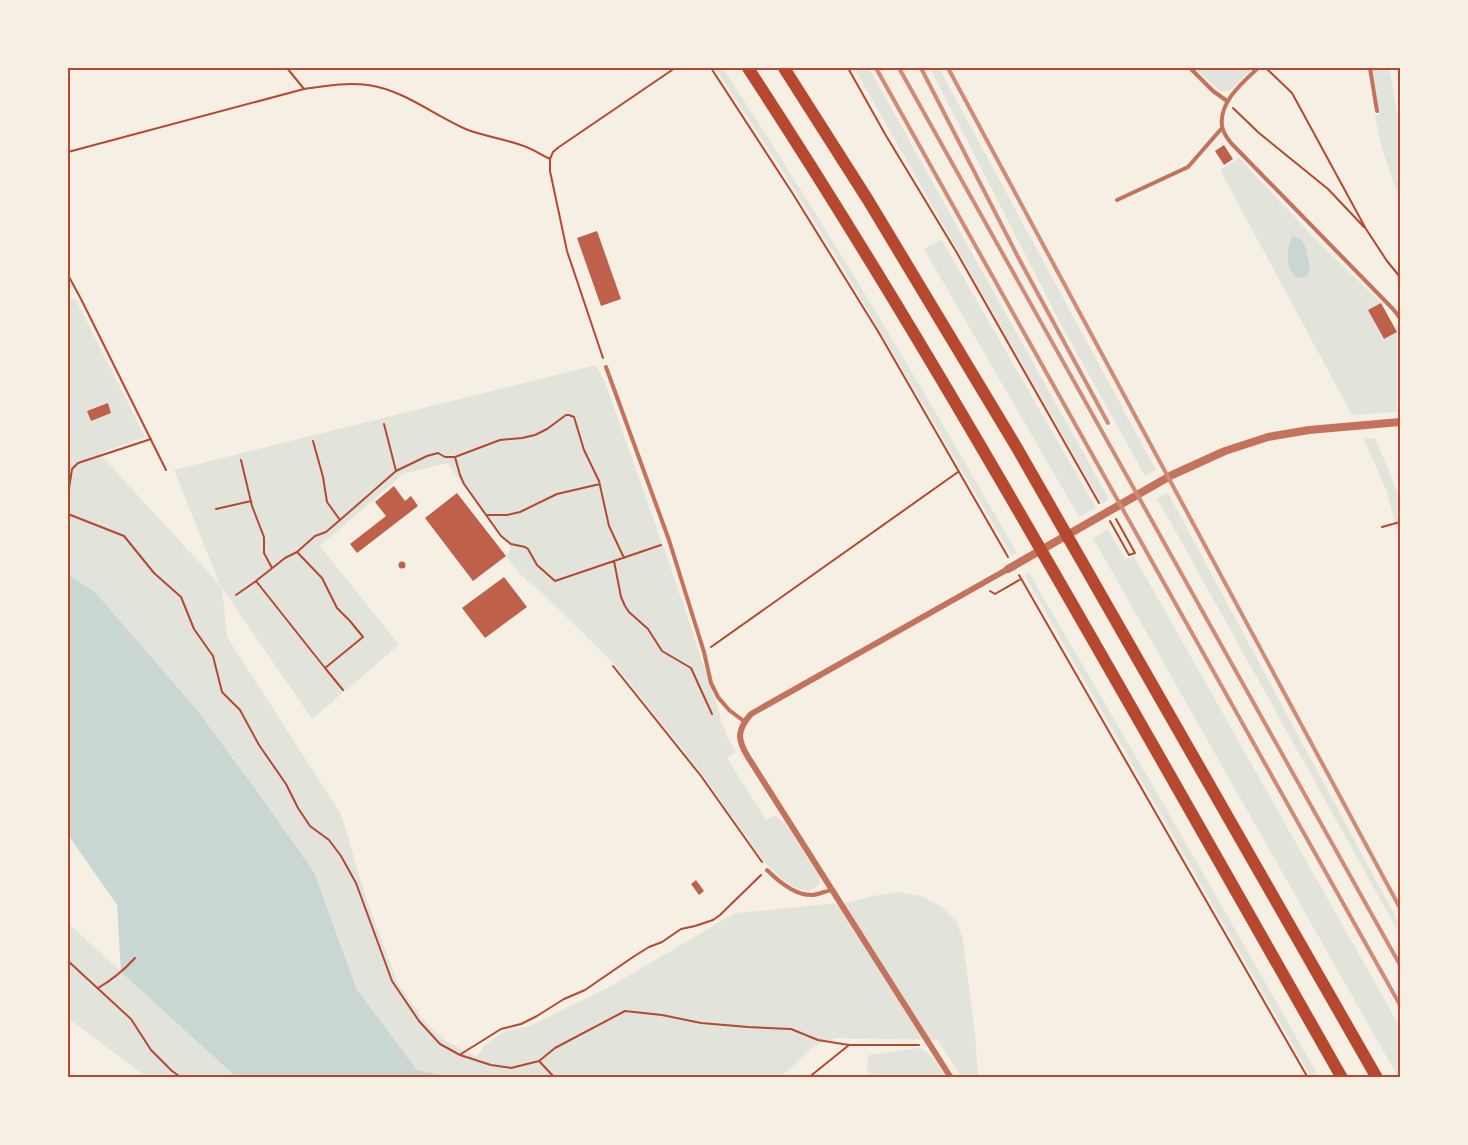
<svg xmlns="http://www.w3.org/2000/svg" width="1468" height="1145" viewBox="0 0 1468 1145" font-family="Merriweather,serif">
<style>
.green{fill:#e2e4dc}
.water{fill:#c9d6d2}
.building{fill:#bf614a}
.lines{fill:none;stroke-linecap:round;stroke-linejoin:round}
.path{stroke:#b5482f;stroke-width:2}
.service{stroke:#c5725c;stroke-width:4}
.minor{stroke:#c5725c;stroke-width:6}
.tertiary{stroke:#c5725c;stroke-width:8}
.motorway{stroke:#b5482f;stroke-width:12}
.rail{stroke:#cf8b77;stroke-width:4}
.neatline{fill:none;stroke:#b5482f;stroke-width:2}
</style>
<rect width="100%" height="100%" fill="#f6efe4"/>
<path class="green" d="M715,68H723C826,226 923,388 1017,553L1012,556L837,258L784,173Z
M854,68H869L1109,499L1102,504Z
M930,68H939L1156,470L1145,476L1058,319Z
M1195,68H1252L1230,91H1220Z
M1373,68H1389L1400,128V202L1382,148L1375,116L1379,115Z
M1239,158L1319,243L1381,303L1369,310L1383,339L1397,332V412L1352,415L1220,170Z
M942,240L1096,508L1079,517L924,249Z
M75,298L145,437L99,453L220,585L174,470L596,365L606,385L665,551L680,596L683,603L727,737L736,752L727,758L766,820L776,815L786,825L819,876C820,881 820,885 815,888C797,897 773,872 763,860L699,770L615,665L541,592L522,576L506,556L511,548L447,463L403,474L320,546L399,645L312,719L222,588L227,637L341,814L366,898L398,984L427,1024L446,1041L477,1057L483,1047L494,1038L506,1031L530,1026L611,986L735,913L850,902L873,896L898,892L921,896L942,907L957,922L963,940L975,1034L978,1077H961L938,1040L835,1038L814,1046L787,1072L779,1077L451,1078L417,1071L357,990L314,872L254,787L197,710L95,592L68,574V301Z
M1375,438L1400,498V543L1387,492L1364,439Z
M1168,493L1400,925V935L1157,498Z
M1108,529L1125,559L1134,556L1400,1027V1077H1398L1093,538Z
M1029,573L1164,805L1319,1077H1311L1024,575Z
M68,923L236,1077H143L145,1076L68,1018Z
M919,1048C932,1052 938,1066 945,1077H874L866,1069L869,1055Z"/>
<path class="water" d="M1292,236C1303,239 1305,244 1307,253C1309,263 1312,268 1306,277L1298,278C1282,265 1288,252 1292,236Z
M68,574L95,592L197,710L254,787L314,872L357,990L417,1070L451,1077H236L121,972L117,905L69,836H68Z"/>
<path class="building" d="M1224,145L1233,159L1224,165L1215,151Z
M597,231L621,299L601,306L577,238Z
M1381,303L1397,332L1384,339L1368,310Z
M108,403L111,413L91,421L87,411Z
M394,486L405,501L411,496L418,506L357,553L350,544L386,516L375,502Z
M457,493L506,556L473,581L425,518Z
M398.5 565a3.5 3.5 0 1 1 7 0a3.5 3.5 0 1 1-7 0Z
M504,577L527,607L485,638L462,608Z
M696,880L704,891L699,895L691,884Z"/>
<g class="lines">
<path class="path" d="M287,68L304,89
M711,68L793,194L879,333L1008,557
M848,68L885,134L957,253L1099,503
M1267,69L1292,93L1366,229L1387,261L1400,277
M1233,108L1259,133L1328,189L1364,227
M68,152L304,89C325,86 347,82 368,85C404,90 435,116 468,130C485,136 503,139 521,145C531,148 540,154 550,159V171L567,251L603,358
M550,159L553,152L559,147L675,68
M68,275L81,299L166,470
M384,424L396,471
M313,441L323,477L327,502L340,520
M241,460L252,506L264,537V553L272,568
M68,495L72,469L78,463L151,439
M216,509L251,501
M68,514L124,536L154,573L181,597L194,629L213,656L222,692L240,710L259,745L286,784L298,808L310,826L329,840L341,856L356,883L392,981L419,1021L440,1044L460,1055L491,1065L511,1068L539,1061L555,1078
M486,515H507L520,512L557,494L600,484
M1110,521L1129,555L1135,553L1116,519
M1382,527L1400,522
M297,552L285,558L256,581L325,668L363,637L350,621L337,608L322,578L297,552L315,536L326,532L340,520L396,471L427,456L438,453L445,457H455
M624,558L609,526L599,481L584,450L574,417L569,415H566L547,429L535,435L522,438L500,440L455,457L460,475L464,484L501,536L511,544L525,547L528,549L537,565L555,581L661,545
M614,561L621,597L625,606L629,612L648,629L662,651L691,668L712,714
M1019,575L1308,1078
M990,591L995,594L1021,579
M236,595L256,581
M711,647L958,472
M613,666L701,776L762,862
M325,668L343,690
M68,961L131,1019L151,1050L172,1071L182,1078
M98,988C112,980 124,970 135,958
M461,1054L501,1029L521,1024L537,1016L564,999L585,990L633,957L649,947L662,942L681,929L695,926L713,920L720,915L761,875
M539,1061L555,1048L625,1011L662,1015L701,1023L748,1027L791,1029L818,1040L849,1045
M808,1078L849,1045H919"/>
<path class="service" d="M1190,68L1213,91L1227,101
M1258,68C1242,83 1219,102 1222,126C1223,133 1227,138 1231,143L1393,309L1400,318
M1370,68L1377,111
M1117,200L1188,167L1222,128
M606,367L669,540L704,652L711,683L718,697L729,710L745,722
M767,870C779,882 796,896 813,895C819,894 826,891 832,890"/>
<path class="minor" d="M951,1078L748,757C737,739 737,730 751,714L1008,569"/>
<path class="tertiary" d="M1008,569L1172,475L1225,451L1268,437L1309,430L1400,422"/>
<path class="motorway" d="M748,68C875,262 991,462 1106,663C1185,801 1263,939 1342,1078
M784,68L868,200L1017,448L1377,1078"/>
<path class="rail" d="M876,68L1400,1005
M899,68L1400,965
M921,68L1018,257L1108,423
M948,68L1400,908"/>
</g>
<rect width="1468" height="1145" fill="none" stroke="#f6efe4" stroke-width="138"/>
<rect x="69" y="69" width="1330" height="1007" class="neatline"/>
</svg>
